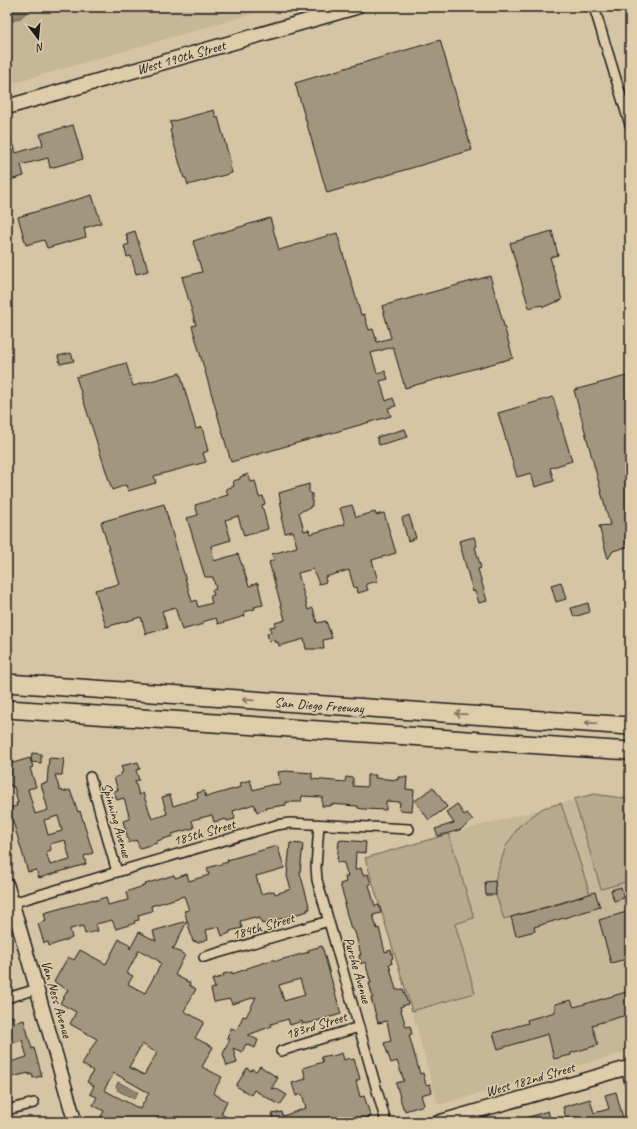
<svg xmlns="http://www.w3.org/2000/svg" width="637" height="1129" viewBox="0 0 637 1129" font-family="Caveat,sans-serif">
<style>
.built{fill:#c6b799}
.green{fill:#b8a98d;stroke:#6a6254}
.water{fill:#8f8470;stroke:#615a4e}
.building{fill:#a2967f;stroke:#1c1c1c;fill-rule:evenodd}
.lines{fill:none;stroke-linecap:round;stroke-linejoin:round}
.street-casing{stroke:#1c1c1c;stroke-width:12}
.secondary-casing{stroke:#1c1c1c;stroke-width:16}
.primary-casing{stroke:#1c1c1c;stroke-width:17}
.highway-casing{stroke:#1c1c1c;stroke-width:20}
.street{stroke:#deccaa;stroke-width:9}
.secondary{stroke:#deccaa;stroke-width:13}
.primary{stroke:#deccaa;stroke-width:14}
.highway{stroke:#deccaa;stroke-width:17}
.oneway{stroke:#7d7463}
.labels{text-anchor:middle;stroke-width:3;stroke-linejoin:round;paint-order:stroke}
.street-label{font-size:14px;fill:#1c1c1c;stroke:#deccaa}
</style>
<rect width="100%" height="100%" fill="#d6c5a4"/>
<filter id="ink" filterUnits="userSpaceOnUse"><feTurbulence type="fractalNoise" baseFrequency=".025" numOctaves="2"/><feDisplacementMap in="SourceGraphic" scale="8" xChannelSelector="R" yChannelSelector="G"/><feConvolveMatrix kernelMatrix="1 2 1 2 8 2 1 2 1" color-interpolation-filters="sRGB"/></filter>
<g filter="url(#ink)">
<path class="built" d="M7,7H277L7,85Z
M594,794L630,799V1051L438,1105L412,1011L365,858Z"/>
<path class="green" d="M594,794L630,799V881L601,889L574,799Z
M561,803L590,894L504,919L496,895L495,880L506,846L519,826L543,808Z
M449,834L474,918L455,924L475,993L412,1011L365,858Z"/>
<path class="water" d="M7,7H33L20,18L7,24Z
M118,1082L138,1092L134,1099L117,1090L118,1088L116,1087Z"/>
<path class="building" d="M440,40L472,150L327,193L295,83Z
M214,110L216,118L218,117L231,164L230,165L232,173L188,185L186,178H184L170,130L172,129L170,122Z
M73,125L83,159L50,168L48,158L21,165L24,176L7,181V144L13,142L16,153L43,145L40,134Z
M92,195L101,223L84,228L86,237L47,248L44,240L26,245L18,217Z
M270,218L279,250L337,233L361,315L364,314L369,330L373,329L377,342L391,338L382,306L490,276L513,358L405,388L393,347L371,353L377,373L385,371L388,379L380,381L386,401L393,398L396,406L388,408L391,416L231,462L192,326L196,325L182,277L202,272L193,241Z
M135,231L144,260H145L148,271L136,274L131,256L127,257L124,246L129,244L126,234Z
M552,231L558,255L550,257L562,300L543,307L542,305L529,308L510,243Z
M71,353L74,361L60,364L58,356Z
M126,363L133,386L180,373L196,429L202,427L208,451L203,453L206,462L154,476L156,483L128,491L126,485L112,490L76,377Z
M630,375V546L613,551L608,559L599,526L610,525L574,390Z
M553,397L572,461L550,468L554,481L535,487L531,473L517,477L498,413Z
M405,429L408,437L379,445L377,437Z
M248,474L251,482L255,481L259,497L263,496L265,504L262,505L268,529L244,536L238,516L225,520L231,540L211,546L214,561L238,554L249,586L258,583L263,605L254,607L255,609L244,612L245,616L218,624L216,618L202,622L203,624L182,630L175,607L162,611L167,628L146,634L141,617L106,627L95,590L119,584L101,522L164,504L192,602L196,600L198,607L212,603L210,596L214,595L212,590L216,589L213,577H205L187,518L198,515L195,505L228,495L226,489L234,486L233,481L240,479V477Z
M309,484V492L312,494V506H310V508L299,512L304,531L309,530L310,534L345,524L340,508L352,505L356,517L375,512L376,515L384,513L396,553L372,560L378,581L366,584L368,590L358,593L357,587L354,588L349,570L325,577L326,582L319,584L313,569L298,573L308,610L313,608L317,623L326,621L332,638L323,640L324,649H306L304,639L279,646L278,642L275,643L274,640L269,641L267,634L271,632L270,627L275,626V623L285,620L269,562L274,560L272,554L297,547L293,531L285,533L281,517H283L279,493Z
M409,515L416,538L408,541L402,518Z
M474,537L477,546L475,547L481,568L478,569L487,601L479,603L475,591L473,592L459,541Z
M561,582L566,599L556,602L551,585Z
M588,603L590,612L574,617L571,608Z
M9,750L13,763L30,758L33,767L30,768L36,787L28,789L35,814L48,810L41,784L47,783L49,758L64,759L62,775H55L60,791L62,790L63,792L70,790L78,812L80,811L93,853L84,856L86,864L39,878L36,870L28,872L9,808L17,806L16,803H18L14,787H12L11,785L7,786V751ZM58,816L62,831L48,835L44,820ZM65,840L70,860L50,865L46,852L51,850L50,844Z
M32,753L41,754V763L31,762Z
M138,762L140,769L136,770L139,780L135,781L139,795L143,793L152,819L167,814L162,797L170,795L173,806L198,798L197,793L204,791L206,797L241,787L240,783L250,780L253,790L270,785L280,784L278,772L286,771L312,773V779L345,782L346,777L353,778V786L367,787V775H376L375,778L398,780V777H407L406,789L414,790L412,811L399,810L400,802L386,801V810L363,809L358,808V806L343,805L331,804V806H322V797L302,796L301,802H286V805L265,808L266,809L257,812L254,804L233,811L235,819L227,821L226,819L214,822L212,815L192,820L194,828L172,834L173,836L157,841V843L140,848L136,840L129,843L123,821L130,819L124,798L117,800L114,791L118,790L114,778L121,775V773L123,772L121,766Z
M433,787L447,807L429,820L415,801Z
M457,804L464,815L467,813L473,820L460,830L438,836L435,829L454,823L446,812Z
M342,840L366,842L365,853L356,852L355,870L361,868L363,875L368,874L371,884L369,885L375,906L379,905L381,913L373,915L377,929L379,928L385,952L391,950L393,958L391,959L392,964H389L396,990L403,989L408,1004L400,1007L406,1027L410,1026L412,1034L409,1035L420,1074L423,1073L426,1085L430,1084L432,1092L421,1095L424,1105L405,1111L404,1108H403L396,1083L404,1081L397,1061L391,1063L384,1043L391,1041L387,1021L378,1023L371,998H373L369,983H371L365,962L361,964L359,955H361L355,932L353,929H351L344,904H346L340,884L346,882L345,877H348L344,863L337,862L339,841Z
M290,843L303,844L300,873L310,909H307L308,911L262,924L260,918L255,919V917L240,921L242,928L230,931V933L222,936L219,927L206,930L208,939L197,943L196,941L193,942L185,913L184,911L189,910L184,896L151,906L152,911L138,915L139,920L134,921L135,923L116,929L112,920L96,924L98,931L85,934L83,926L70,929L72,938L49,946L48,942L44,943L38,924L46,921L44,913L94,899V901L106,897L108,905L128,900L126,892L146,885L145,884L174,875L175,878L187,874L189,881L209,875L207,868L228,862L227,860L277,846L278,847L284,868L256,876L261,894L274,891L275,894L291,889L287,876Z
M495,881L496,895H486L485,882Z
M621,887L624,898L614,901L611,890Z
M595,892L600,907L534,927L535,931L516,936L511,917L562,903Z
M630,911V958L611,963L599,920Z
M187,921L174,948H172L185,955L175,975L190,983L189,985L196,989L184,1011L204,1022L195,1038L213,1047L202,1067L222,1077L213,1093L227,1101L221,1114L236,1122H98L104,1111L93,1105L97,1097L90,1094L94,1086L87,1082L93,1071L82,1064L97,1039L70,1024L76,1012L60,1003L68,990L54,982L68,957L74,960L80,950L106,964L119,939L129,944L130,949L139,932L156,941L153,931ZM139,950L159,961V962L161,964L145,993L128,984L133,976L127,973ZM142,1044L157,1053L144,1075L129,1067ZM114,1073L149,1093L140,1109L104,1090Z
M322,946L341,1014L306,1024V1023L302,1024V1021L290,1025L288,1019L271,1024L272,1026L248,1035L258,1040L255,1048L246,1044L242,1052L233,1048L237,1063L227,1066L223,1054L230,1039L227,1038L231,1028L237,1030L243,1016L246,1017L256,997L232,1004L230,999L214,1002L211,989L215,988L212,980L224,976L223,974L232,972V974L247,969V968L272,960H275L276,961L309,952L308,950ZM300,979L305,995L284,1001L279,985Z
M630,991V1014L592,1025L598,1045L571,1053V1055L554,1059L548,1034L498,1049L493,1033L528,1023L527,1020L555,1012V1004L571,1000L574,1007Z
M13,1016L15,1023L24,1020L32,1049L34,1048L42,1076L33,1078L32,1074L29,1075V1073L7,1078V1063L27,1057L22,1040L11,1043L10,1042L7,1043V1017Z
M342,1053L344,1060L349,1058L350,1060L354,1059L360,1079L356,1081L360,1097L364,1096L371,1117L358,1120L357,1119L346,1122H340L338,1117L334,1119L333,1117L317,1122H268V1120L273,1118L272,1114L282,1112L283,1116L306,1108L302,1094L296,1096L292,1083L306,1079L303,1068L323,1062L321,1057L330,1055V1057Z
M260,1066L278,1078L271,1089L275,1088L287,1095L280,1105L254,1090L251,1095L236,1086L247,1068L251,1071L252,1069L256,1071Z
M616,1092L624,1122H567L563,1107L590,1099L594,1113L609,1109L605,1095Z
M548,1111L551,1122H519V1120Z"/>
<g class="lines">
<defs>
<path id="street" d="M594,7L630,125
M90,777L117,872
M319,825L316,867L317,880L386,1122
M12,903L276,825L290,823L409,829
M204,957L329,921
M7,998L37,989
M281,1051L359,1027
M626,1068L630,1083
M7,1110L34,1103"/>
<path id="secondary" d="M7,885L75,1122
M439,1122L630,1067"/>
<path id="primary" d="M7,107L356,7"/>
<path id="highway" d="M7,683L630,726
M7,709L630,751"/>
</defs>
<use href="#street" class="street-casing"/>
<use href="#secondary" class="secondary-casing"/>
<use href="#primary" class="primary-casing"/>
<use href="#highway" class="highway-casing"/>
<use href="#street" class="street"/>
<use href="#secondary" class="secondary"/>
<use href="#primary" class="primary"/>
<use href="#highway" class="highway"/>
</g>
<defs><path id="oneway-shaft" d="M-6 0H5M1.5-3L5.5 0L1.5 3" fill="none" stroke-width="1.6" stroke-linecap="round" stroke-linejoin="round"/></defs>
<g class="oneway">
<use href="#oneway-shaft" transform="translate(248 700) rotate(-176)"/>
<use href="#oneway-shaft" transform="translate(461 714) rotate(-176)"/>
<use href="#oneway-shaft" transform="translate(591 723) rotate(-176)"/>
</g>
</g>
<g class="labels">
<g class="street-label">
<text transform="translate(181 57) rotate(-16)" y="5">West 190th Street</text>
<text transform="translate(319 705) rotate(4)" y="5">San Diego Freeway</text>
<text transform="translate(117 820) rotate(74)" y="5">Spinning Avenue</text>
<text transform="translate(204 832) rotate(-16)" y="5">185th Street</text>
<text transform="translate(263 926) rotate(-16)" y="5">184th Street</text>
<text transform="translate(358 970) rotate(74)" y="5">Purche Avenue</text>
<text transform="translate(57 999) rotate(74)" y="5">Van Ness Avenue</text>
<text transform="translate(316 1025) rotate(-17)" y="5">183rd Street</text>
<text transform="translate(530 1079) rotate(-16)" y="5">West 182nd Street</text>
</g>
</g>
<rect width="637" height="1129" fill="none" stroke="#deccaa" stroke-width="24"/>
<rect x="12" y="12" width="613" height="1105" fill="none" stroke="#1c1c1c" stroke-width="1.5" filter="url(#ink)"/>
<g transform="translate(38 38) rotate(164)" stroke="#deccaa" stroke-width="3" paint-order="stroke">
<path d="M0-3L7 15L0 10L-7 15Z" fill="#1c1c1c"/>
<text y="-6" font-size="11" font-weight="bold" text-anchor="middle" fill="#1c1c1c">N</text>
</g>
</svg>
